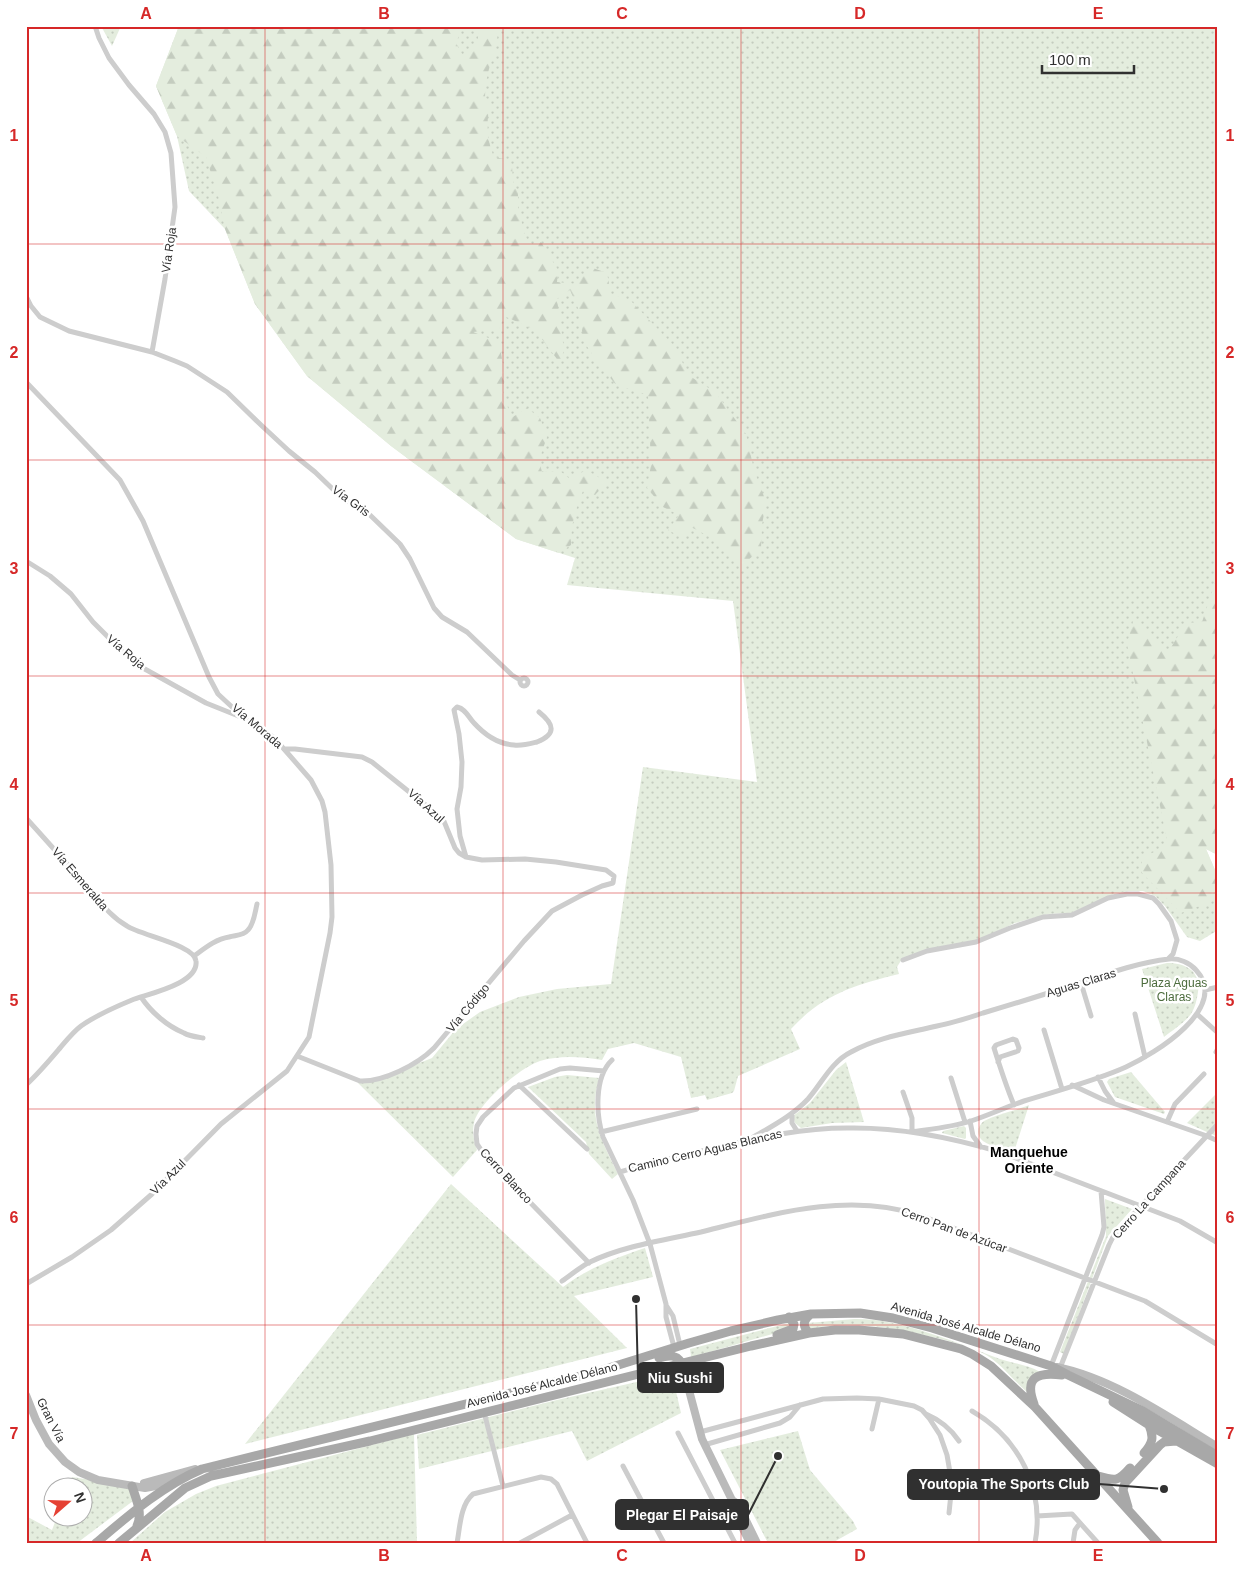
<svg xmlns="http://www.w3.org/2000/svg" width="1244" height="1569" viewBox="0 0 1244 1569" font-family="Arial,sans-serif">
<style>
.green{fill:url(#green-dots)}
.forest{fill:url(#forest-firs)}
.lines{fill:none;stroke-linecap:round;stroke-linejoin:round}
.street{stroke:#cdcdcd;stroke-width:5}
.secondary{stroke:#bababa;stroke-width:8}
.primary{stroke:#a8a8a8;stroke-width:9}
.grid{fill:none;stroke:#d62828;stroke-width:1;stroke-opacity:0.55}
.labels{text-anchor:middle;stroke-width:5;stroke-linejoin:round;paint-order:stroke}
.street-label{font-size:12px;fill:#303030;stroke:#fff}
.park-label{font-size:12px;fill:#4c6c3d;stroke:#fff}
.neighbourhood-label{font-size:14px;font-weight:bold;fill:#000;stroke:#fff}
.leader{fill:none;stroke:#303030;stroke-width:2}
.callout-dot{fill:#303030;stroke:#fff;stroke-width:2}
.callout{fill:#303030;stroke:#303030;stroke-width:2}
.callout-label{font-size:14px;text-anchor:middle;font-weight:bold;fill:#fff}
.neatline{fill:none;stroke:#d62828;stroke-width:2}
.grid-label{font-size:16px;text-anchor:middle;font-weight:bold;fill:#d62828}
</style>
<defs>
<pattern id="green-dots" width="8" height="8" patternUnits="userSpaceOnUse" patternTransform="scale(1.25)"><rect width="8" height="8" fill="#e4edde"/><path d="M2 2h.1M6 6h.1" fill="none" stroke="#c4ccbf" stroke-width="1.8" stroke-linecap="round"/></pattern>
<pattern id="forest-firs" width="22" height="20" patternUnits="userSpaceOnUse" patternTransform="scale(1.25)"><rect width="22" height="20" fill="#e4edde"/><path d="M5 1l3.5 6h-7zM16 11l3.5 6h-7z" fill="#c4ccbf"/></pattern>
</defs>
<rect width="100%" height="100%" fill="#fff"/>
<path class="green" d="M101,26H121L112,46Z
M179,26H1218V855L1206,849L1218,877V930L1200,941L1187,937L1165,906L1155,896L1143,891H1129L1114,894L1071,913L1048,914L1015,923L976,941L902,959L897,967L899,974C855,985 823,994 791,1029L800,1049L738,1076L734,1091L732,1093L707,1100L705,1095L691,1098L681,1057L634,1043L608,1049L602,1060C581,1057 561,1055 540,1061C521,1067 478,1103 474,1123C472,1133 474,1141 477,1150L453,1177L358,1083L374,1081L432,1058L456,1029L480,1012L519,997L557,989L611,984L643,767L757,782L733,601L567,585L575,558L516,539L391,446L307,376L255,304L225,229L189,191L177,136L156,86Z
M1167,963C1186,963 1201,971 1198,992C1197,999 1195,1008 1191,1014C1184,1023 1173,1030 1164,1037L1142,969Z
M846,1062L864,1122L832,1123L801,1128L795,1123L793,1116L810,1103L836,1070Z
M1131,1072L1165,1112L1164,1114L1115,1097L1107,1082L1109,1079Z
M567,1075L599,1078C588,1118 601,1139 618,1174L612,1179L589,1154L586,1142L528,1087L555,1077Z
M1218,1092V1137L1187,1123Z
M1029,1105L1014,1152C1004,1149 991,1147 983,1141C976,1136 977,1126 984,1121C995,1115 1017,1110 1029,1105Z
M964,1126L966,1128V1138L965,1139L942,1133L943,1131Z
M451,1184L563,1287C588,1268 616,1258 645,1248L653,1277L574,1296L627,1348L245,1444Z
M1105,1199L1132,1209L1108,1236L1064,1354L1060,1352L1106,1236Z
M854,1319C900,1318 957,1343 1000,1359C1012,1363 1028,1365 1040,1372L1027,1392C1014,1381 1003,1366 988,1356C975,1348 959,1344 945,1340C901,1329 855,1319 809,1329L808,1323Z
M789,1323L790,1329C757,1338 725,1348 691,1357L690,1349Z
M672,1374L681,1413L587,1461L572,1431L419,1469L417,1435L557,1400Z
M798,1431L810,1470L853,1521L857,1529L832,1543H768L720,1450Z
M414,1434L417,1543H130L165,1512L196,1494L216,1486Z
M72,1477L129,1486L133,1501L77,1543H26V1516L52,1530L57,1517L82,1516V1486H68Z"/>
<path class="forest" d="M179,26H463L456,43L462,54L469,55L477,43L480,26H494C503,40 491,59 488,73C486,81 485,89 485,98L491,100C486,121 486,137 494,157L504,159L512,166L513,181L518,193V208L525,235L530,245L541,242L558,270L557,282L577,284L590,267L607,273L611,294L630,300L676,348L688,375L715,392L746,434L754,470L766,502L762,525L761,548L741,567L712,538L691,527L681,537L668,530L679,515L663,507L647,488L651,465L648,395L616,385L599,364L584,342L578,308L570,290L557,299L564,350L560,363L535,330L504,316L499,329L473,332L499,342L505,376L503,391L511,418L527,408L540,418L547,437L539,460L542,472L560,471L570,479L586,470L607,482L595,495L583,491C575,510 571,525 571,545L559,553L516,539L391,446L307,376L255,304L225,229L219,199L206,157L177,136L156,86Z
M1218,574V855L1206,849L1218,877V899L1181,913L1142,873V858L1168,845L1127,644L1134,618L1167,654L1186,623L1202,622Z"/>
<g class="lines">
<path class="street" d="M95,26L99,38L109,58L129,85L154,114L165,132L171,153L175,207L165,279L152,352
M26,296L31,306L40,317L69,331L152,352L175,361L187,366L227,392L261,425L289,451L315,472L341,497L370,515L400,544L410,559L434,608L442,617L467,632L512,675L520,680
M26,382L120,480L143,521L209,677L218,694L245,719L272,736L284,749L311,780L322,801L325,812L331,865L332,917L330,933L309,1037L287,1071L221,1124L152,1194L111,1230L72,1257L26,1284
M26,561L50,576L71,594L93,622L121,650L143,668L206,703L241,717
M520 682a4 4 0 1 1 8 0a4 4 0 1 1-8 0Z
M284,749H295L362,757L372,762L443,819L455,848L459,853L466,857L482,860L525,859L556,862L606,870L614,876L613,883L602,886L582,895L552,911L524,941L434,1048C417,1065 383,1082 360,1081L297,1056
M26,818C47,841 67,864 87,886C100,901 109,916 127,926C140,935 195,945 196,961C199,984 147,994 132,1000C115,1007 95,1016 81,1026C73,1032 66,1041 60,1048C49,1061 39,1073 26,1085
M466,857L460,836L457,809L461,787L462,762L459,734L454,710L457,707C466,709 468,717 474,723C484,734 498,744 514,745C522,746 529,744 537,742C557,734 554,724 539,712
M194,956C205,948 216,939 229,937C236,935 243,936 248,930C254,924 255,912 257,904
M903,960L927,951L976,942L1010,928L1043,917L1072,915L1108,898L1127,894H1138L1153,898L1159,904L1171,921L1177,940L1173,954L1168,959
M1081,983L1091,1016
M1205,990L1218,987
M141,997C151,1012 167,1026 184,1033C189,1036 197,1037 203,1038
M1135,1014L1145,1057
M1197,1014L1218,1033
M1044,1030L1062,1089
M1216,1052L1218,1048
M612,1060C594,1077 596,1115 603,1137L633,1200L650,1244L666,1304V1317L674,1347
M998,1062L1000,1057L1018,1051L1019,1048L1016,1040L1013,1039L996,1045L994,1048C1000,1067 1006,1086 1014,1105
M1098,1077L1105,1091L1113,1102
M951,1078L965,1122
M519,1085L587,1149
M1072,1085L1104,1100L1207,1136L1218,1141
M903,1092L912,1118V1132
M792,1113V1123L797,1131
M970,1121L973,1136L981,1147
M1167,1122L1175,1104L1204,1074
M601,1132L697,1109
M752,1138C772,1126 792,1116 808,1099C822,1083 831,1062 851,1052C878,1037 908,1033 937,1026C953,1023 968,1018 983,1013C1017,1003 1052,992 1086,981C1112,972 1141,962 1169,959C1179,958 1190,963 1196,970C1231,1008 1154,1054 1126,1067C1095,1081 1056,1091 1024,1101C1006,1107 989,1115 971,1121C952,1127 932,1129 912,1132
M620,1172C652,1162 686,1155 719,1147C762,1137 802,1128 847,1128C898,1127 950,1137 1000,1152L1180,1221L1218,1243
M589,1263L485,1156L477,1144L476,1134L477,1126L483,1117L514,1088L560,1069L570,1068L604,1071
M562,1281C571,1275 580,1267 590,1262C623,1246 665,1240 701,1232C773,1214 849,1191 922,1216L1145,1301L1218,1345
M666,1305L673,1316L680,1345
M1051,1366L1102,1235L1104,1227L1101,1191
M1060,1368L1109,1245L1114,1235L1218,1124
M972,1411C1019,1438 1045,1489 1035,1543
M484,1412L503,1486
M926,1414C940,1420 951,1429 959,1441
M872,1429L879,1399
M700,1432L823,1399L857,1398L879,1399L914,1406L922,1410L929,1418L940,1435L947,1455L952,1484L949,1513
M678,1433L735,1543
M704,1445L780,1423L790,1417L800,1405
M623,1466L664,1543
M1037,1516L1072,1514L1098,1543
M457,1543C460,1528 460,1505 473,1494L541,1477L551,1479L557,1484L587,1543
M520,1543L572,1515
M1073,1543L1075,1530L1080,1523"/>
<path class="secondary" d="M682,1364L702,1439L732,1500L738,1504L757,1543
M1057,1367C1114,1379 1168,1417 1218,1447
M26,1395L36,1420L49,1444L65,1462L79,1472L98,1480L145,1488L172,1483
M144,1483L195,1469
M732,1500V1507L750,1543"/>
<path class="primary" d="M809,1333C802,1326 803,1320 811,1314
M777,1335L793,1329L794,1324L789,1317
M659,1358C668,1355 677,1354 682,1364
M1113,1402L1149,1425L1218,1464
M1034,1404C1024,1377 1037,1372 1062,1375
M1144,1453C1153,1443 1154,1437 1149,1425
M1098,1476C1115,1481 1118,1482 1130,1468
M132,1486C136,1499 143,1513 137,1526
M1128,1507L1123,1490L1125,1483L1160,1445L1164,1442L1176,1441
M96,1543C129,1515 162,1486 202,1469L535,1387L596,1372L689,1343L731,1331L778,1320L811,1314L860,1313L893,1318L932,1328L1051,1366L1068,1375L1143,1411L1218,1456
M119,1543L185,1488L211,1476L370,1441L751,1346L809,1333L835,1330H859L903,1334L961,1349L972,1354L991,1366L1035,1407L1158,1543"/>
</g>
<path class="grid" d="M265,26V1543M503,26V1543M741,26V1543M979,26V1543M26,244H1218M26,460H1218M26,676H1218M26,893H1218M26,1109H1218M26,1325H1218"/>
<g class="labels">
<g class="street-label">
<text transform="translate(169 250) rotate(-82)" y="4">Vía Roja</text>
<text transform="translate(351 501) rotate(36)" y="4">Vía Gris</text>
<text transform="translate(126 652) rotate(40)" y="4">Vía Roja</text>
<text transform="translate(257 726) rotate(40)" y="4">Vía Morada</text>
<text transform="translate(426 806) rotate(42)" y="4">Vía Azul</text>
<text transform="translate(80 879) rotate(49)" y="4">Vía Esmeralda</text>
<text transform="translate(1081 983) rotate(-17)" y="4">Aguas Claras</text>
<text transform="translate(468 1008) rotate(-50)" y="4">Vía Código</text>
<text transform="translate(705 1151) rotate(-13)" y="4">Camino Cerro Aguas Blancas</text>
<text transform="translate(506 1176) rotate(47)" y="4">Cerro Blanco</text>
<text transform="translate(168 1177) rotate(-45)" y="4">Vía Azul</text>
<text transform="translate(1149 1199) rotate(-48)" y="4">Cerro La Campana</text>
<text transform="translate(954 1230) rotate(20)" y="4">Cerro Pan de Azúcar</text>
<text transform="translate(966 1327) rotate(16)" y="4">Avenida José Alcalde Délano</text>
<text transform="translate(542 1385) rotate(-14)" y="4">Avenida José Alcalde Délano</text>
<text transform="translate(51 1420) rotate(63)" y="4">Gran Vía</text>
</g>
<g class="park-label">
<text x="1174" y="987">Plaza Aguas<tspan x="1174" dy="14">Claras</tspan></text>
</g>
<g class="neighbourhood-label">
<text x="1029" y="1157">Manquehue<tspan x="1029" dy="16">Oriente</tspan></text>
</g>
</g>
<path class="leader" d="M636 1299L638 1378M1164 1489L1099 1484M778 1456L748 1515"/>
<g class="callout-dot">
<circle cx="636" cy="1299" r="5"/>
<circle cx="1164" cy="1489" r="5"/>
<circle cx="778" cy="1456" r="5"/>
</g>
<g class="callout">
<rect x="638" y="1363" width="85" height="29" rx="5"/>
<rect x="908" y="1470" width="191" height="29" rx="5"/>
<rect x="616" y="1500" width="132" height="29" rx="5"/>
</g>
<g class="callout-label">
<text x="680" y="1383">Niu Sushi</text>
<text x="1004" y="1489">Youtopia The Sports Club</text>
<text x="682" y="1520">Plegar El Paisaje</text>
</g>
<rect width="1244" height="1569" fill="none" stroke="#ffffff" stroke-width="55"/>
<g transform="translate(68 1502) rotate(70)"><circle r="24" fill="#ffffff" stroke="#acacac"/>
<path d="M0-4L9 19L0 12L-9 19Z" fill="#e54134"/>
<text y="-8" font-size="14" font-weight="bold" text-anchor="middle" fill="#303030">N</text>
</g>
<path d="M1042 65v8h92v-8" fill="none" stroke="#303030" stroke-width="2.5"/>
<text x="1049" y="65" font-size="15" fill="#303030" stroke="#ffffff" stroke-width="4" paint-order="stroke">100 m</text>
<rect x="28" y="28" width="1188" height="1514" class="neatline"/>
<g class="grid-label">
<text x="146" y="19">A</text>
<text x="384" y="19">B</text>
<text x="622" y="19">C</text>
<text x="860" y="19">D</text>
<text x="1098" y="19">E</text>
<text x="14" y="141">1</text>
<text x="1230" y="141">1</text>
<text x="14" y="358">2</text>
<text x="1230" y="358">2</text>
<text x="14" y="574">3</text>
<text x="1230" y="574">3</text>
<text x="14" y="790">4</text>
<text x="1230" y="790">4</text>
<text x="14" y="1006">5</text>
<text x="1230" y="1006">5</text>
<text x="14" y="1223">6</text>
<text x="1230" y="1223">6</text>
<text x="14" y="1439">7</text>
<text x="1230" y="1439">7</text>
<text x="146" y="1561">A</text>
<text x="384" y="1561">B</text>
<text x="622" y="1561">C</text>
<text x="860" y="1561">D</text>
<text x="1098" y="1561">E</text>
</g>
</svg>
